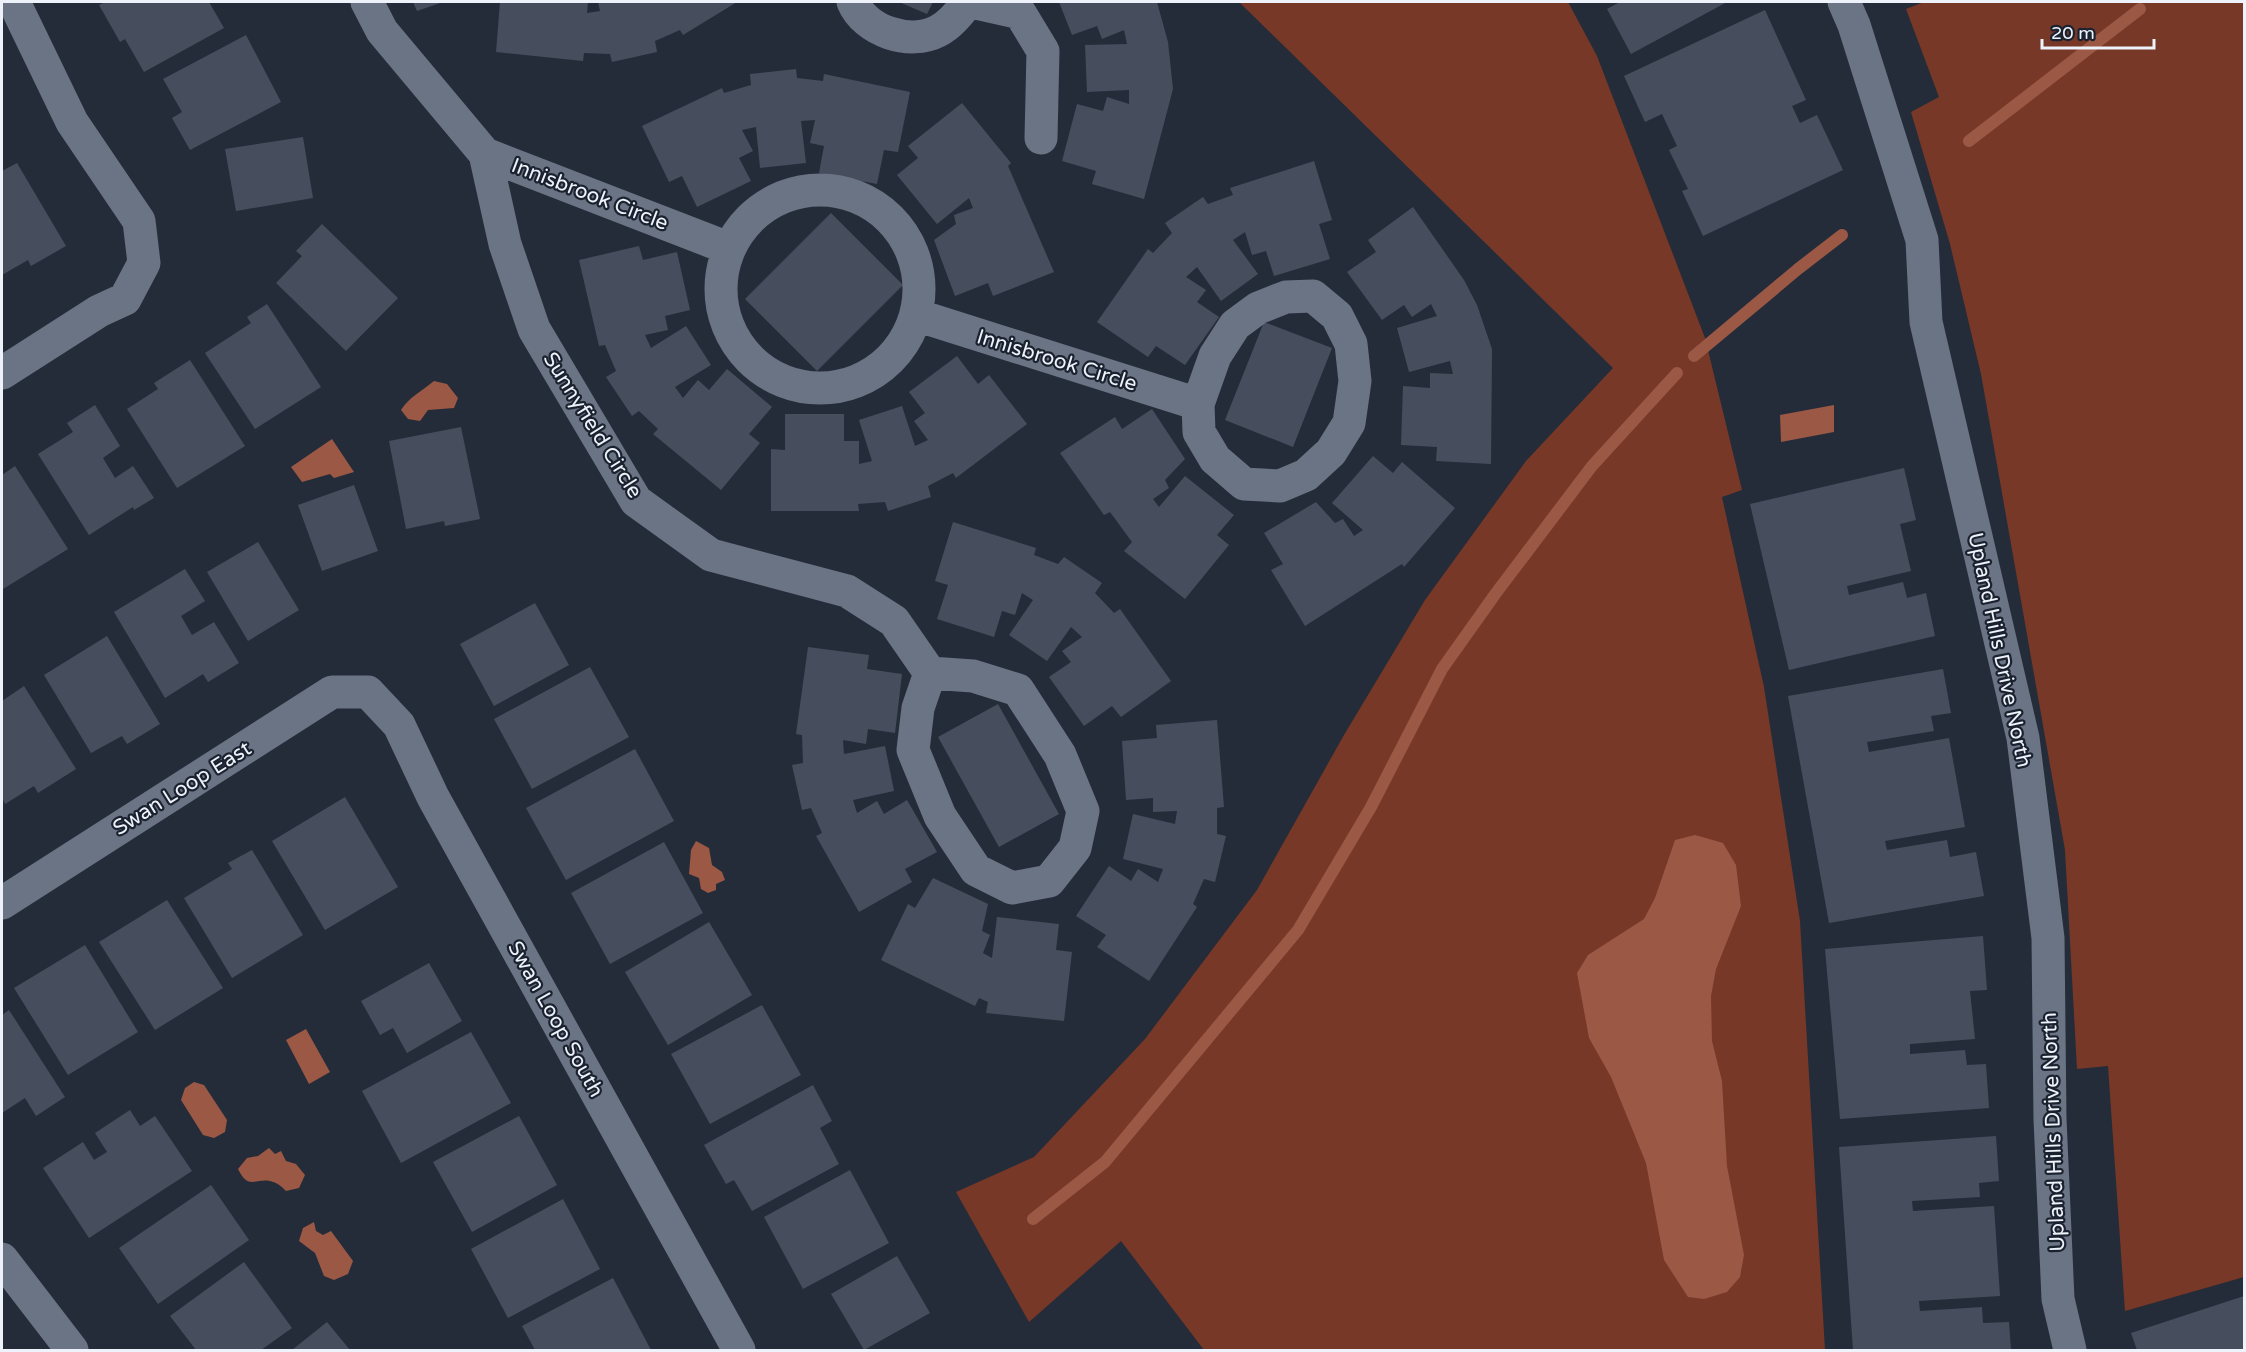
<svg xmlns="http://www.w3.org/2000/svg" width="2246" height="1352" viewBox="0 0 2246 1352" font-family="'Varela Round',sans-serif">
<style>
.green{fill:#773827}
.water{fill:#9a5845}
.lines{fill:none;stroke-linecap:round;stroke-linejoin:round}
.stream{stroke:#9a5845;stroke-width:12}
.building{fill:#464e5d}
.street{stroke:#6b7484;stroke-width:33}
.labels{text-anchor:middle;stroke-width:4.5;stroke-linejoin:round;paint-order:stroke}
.street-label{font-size:21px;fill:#edf2fb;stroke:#1b222f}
</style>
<rect width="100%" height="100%" fill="#252c39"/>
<path class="green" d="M1239,2H1568L1597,56L1705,338L1742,490L1722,497L1764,687L1800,921L1825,1350H1204L1121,1241L1029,1322L956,1192L1034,1157L1145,1039L1257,890L1344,735L1425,600L1526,461L1613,368Z
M1924,2H2244V1277L2125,1311L2108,1066L2077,1069L2065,850L1981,374L1950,244L1911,112L1939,97L1906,9Z"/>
<path class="water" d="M434,381L447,384L458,398L454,408L428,410L420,421L408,419L401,410C409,397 422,391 434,381Z
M1834,405V432L1781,442L1780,415Z
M332,439L354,472L334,478L330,474L302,482L291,467Z
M1695,835L1723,843L1736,865L1741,906L1716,969L1711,996L1712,1041L1722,1081L1727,1166L1744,1255L1740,1277L1727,1292L1704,1299L1688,1297L1664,1260L1646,1163L1611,1077L1589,1038L1577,973L1588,955L1644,919L1655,898L1675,840Z
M696,841L709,848L712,865L722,872L725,880L716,884V890L708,893L701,889L699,878L689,874L691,850Z
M306,1029L330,1072L309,1084L286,1040Z
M194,1082L204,1085L227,1120L225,1132L214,1138L203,1135L181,1100L185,1088Z
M269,1148L275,1154L281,1151L286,1161L296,1164L305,1175L299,1188L286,1191C283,1188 278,1183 273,1182C257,1176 249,1192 238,1169L247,1158L258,1156Z
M314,1222L316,1231L323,1235L331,1231L353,1261L348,1274L334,1280L324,1276L315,1253L299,1241L303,1228Z"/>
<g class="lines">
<path class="stream" d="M1969,141L2140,9
M1694,356L1798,269L1842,235
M1033,1219L1105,1162L1298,930L1371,807L1442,669L1496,593L1592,466L1677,373"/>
</g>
<path class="building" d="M105,2H209L224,28L144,72L125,39L120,42L99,5Z
M413,2H443L417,11Z
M500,2H588L587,13L600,11L598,2H737L683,35L680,30L655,41L657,52L612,62L610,54L584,53L583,61L496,52Z
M899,2H933L927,14Z
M1059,2H1157L1168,42L1173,89L1144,199L1092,184L1096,171L1062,161L1077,104L1103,111L1107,97L1129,104V90L1087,92L1085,45L1127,44L1124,30L1102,39L1097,26L1072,35Z
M1620,2H1727L1631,54L1607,9Z
M1765,10L1806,100L1792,106L1800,123L1817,115L1843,170L1703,236L1682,191L1688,189L1669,150L1677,146L1662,114L1645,122L1624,76Z
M246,35L281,102L190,150L172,118L182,112L163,79Z
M796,69L797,78L823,81L824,74L910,92L898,152L884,150L877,184L819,173L824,146L810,143L815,120L801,121L806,163L760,168L756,127L742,130L753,151L739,158L751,181L697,207L682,176L669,182L642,126L722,88L724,93L751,85L750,74Z
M962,103L1011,163L1008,166L1054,272L993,296L988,283L955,296L934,240L956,224L954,215L973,208L969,198L937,224L897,175L918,158L908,146Z
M303,137L313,198L236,211L225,149Z
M1314,161L1332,220L1319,224L1330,259L1274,276L1266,251L1252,255L1245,232L1233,240L1258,274L1221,301L1197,267L1186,277L1206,290L1197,302L1219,317L1185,365L1156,346L1148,357L1097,322L1148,249L1153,253L1172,233L1165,223L1203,197L1208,204L1233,195L1230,188Z
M17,163L66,246L31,266L28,260L2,275V171Z
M1413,207L1464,280L1477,305L1492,349L1491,464L1436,461L1437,447L1401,445L1403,386L1430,388V373L1453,374L1450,361L1409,372L1397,328L1437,316L1431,304L1412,317L1404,305L1382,320L1347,272L1376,252L1368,240Z
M831,213L903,285L817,371L745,299Z
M322,224L398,298L346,351L276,283L302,256L296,251Z
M639,246L643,260L677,252L690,310L665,316L668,330L645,335L651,348L686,326L711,365L675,387L683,398L698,380L709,390L727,369L772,407L749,434L760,443L721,490L653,434L658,429L639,411L632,416L606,377L616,371L605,345L599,346L579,260Z
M267,304L321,387L255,429L205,353L251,323L247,317Z
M1264,322L1332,348L1293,447L1225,420Z
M957,356L978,384L989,375L1027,424L956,478L953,473L928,486L931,497L888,511L885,502L858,504L859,511H771V449L785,450V414H844V441H859V464L872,461L859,420L902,406L915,446L928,440L914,421L925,413L909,392Z
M190,360L245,446L177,488L127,409L158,389L154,383Z
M95,405L120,446L103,458L115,478L133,466L154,498L134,510L133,507L89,535L38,454L73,432L67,423Z
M1152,409L1185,459L1165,480L1169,488L1153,499L1159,507L1185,476L1234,515L1217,535L1229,545L1185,599L1124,551L1132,542L1110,512L1104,515L1060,453L1115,417L1122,429Z
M461,427L480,519L445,526L444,521L406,529L389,441Z
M1373,456L1393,473L1402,462L1455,508L1404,567L1402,564L1305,626L1271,570L1283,564L1264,533L1316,502L1335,523L1343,519L1354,536L1363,530L1332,503Z
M15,466L68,549L3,589L2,475Z
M1904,468L1916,520L1900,524L1911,571L1847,586L1849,595L1903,582L1907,598L1926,593L1935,636L1789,670L1750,504Z
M354,485L378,551L322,571L298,505Z
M953,522L1036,548L1034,555L1058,564L1064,557L1102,583L1095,593L1114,613L1120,609L1171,681L1121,717L1112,706L1084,726L1049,677L1071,662L1062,651L1082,637L1071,627L1047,661L1009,635L1033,600L1022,593L1015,615L1002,611L994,637L937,619L948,585L935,581Z
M258,542L299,610L248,641L207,572Z
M185,569L205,601L181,616L192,635L214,622L239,663L208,682L203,674L165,698L114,612Z
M535,603L569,665L494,706L460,644Z
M107,636L160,724L127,744L122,736L91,753L44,675Z
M808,647L869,655L867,669L902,674L895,733L868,729L866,744L843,740L844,754L885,746L894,791L853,800L857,813L877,801L884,814L907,800L937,852L905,869L912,882L859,912L816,836L822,833L811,808L802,810L792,765L803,763L802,735L796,734Z
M590,667L629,737L532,789L494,719Z
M1943,669L1951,713L1931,716L1934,731L1867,742L1869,752L1949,738L1965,827L1885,841L1887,850L1947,840L1950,857L1976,852L1984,896L1829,923L1788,696Z
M24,686L76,769L38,793L34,786L5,804L2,797V701Z
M998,704L1059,814L999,847L938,737Z
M1217,720L1224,807L1217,808V834L1226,836L1215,882L1204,879L1193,904L1197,907L1149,981L1097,947L1106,935L1076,916L1109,866L1131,881L1138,869L1158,882L1163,869L1123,859L1133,814L1175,824L1177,811L1153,812V798L1126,800L1122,741L1157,738L1156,725Z
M635,749L674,821L566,880L526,808Z
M345,797L398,887L325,930L272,841Z
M664,842L703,913L610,964L571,893Z
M252,850L303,935L232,978L184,898L232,869L228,863Z
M933,878L988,904L982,931L990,935L983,953L992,958L997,917L1059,924L1056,950L1072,952L1064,1021L986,1013L988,1002L979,998L975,1006L881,960L908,904L915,908Z
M167,900L223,988L155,1030L99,942Z
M709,922L752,995L668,1045L625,972Z
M1983,936L1987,990L1970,991L1975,1039L1910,1044V1054L1965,1050L1967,1065L1986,1064L1989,1108L1840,1119L1825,949Z
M85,945L138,1032L68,1075L14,988Z
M429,963L462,1021L407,1053L393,1028L380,1035L361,1001Z
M762,1005L801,1075L710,1124L671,1054Z
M9,1010L65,1097L36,1116L25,1098L2,1113V1015Z
M471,1032L511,1103L401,1163L362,1091Z
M813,1085L832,1121L820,1128L839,1164L752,1211L734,1180L726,1184L704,1145Z
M130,1110L140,1126L155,1116L192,1171L89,1238L43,1168L83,1142L94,1160L107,1152L95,1133Z
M519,1116L557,1185L472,1232L433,1162Z
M1996,1136L1999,1181L1979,1183L1980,1197L1912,1201L1913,1211L1994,1206L2000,1296L1919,1301L1920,1311L1982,1307L1983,1323L2009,1322L2011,1350H1853L1839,1147Z
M850,1170L889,1243L803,1289L764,1217Z
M211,1185L249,1240L158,1304L119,1248Z
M563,1199L600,1269L508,1318L471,1249Z
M897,1256L930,1313L864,1350L831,1294Z
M244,1262L292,1328L261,1350H196L170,1316Z
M613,1278L651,1350H535L522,1326Z
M2244,1296V1350H2137L2131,1333Z
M327,1322L350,1350H292Z"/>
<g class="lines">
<path class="street" d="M367,2L382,31L485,154L505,244L534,329L636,501L711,555L847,591L894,621L930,673L918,708L913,750L940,816L976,870L1012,888L1049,881L1075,848L1083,811L1060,755L1018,690L973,676L930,673
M853,2C865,31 910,46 938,31C951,24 959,13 968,2
M971,2L1020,13L1043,51L1041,138
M1844,2L1854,25L1922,240L1926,322L2023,738L2048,938L2050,1119L2058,1299L2070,1350
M485,154L728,248
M721 289a99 99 0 1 1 198 0a99 99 0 1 1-198 0Z
M916,315L1198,404L1199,432L1215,459L1244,484L1280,486L1306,475L1331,452L1349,423L1355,381L1351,344L1337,316L1313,296L1286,297L1258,308L1235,325L1215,356L1198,404
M2,373L99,311L125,299L144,263L139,221L72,122L14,2
M2,903L332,692H368L399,725L433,797L739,1350
M2,1259L72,1350"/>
</g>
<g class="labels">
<g class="street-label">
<text transform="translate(590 194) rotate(21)" y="7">Innisbrook Circle</text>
<text transform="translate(1057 360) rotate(17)" y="7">Innisbrook Circle</text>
<text transform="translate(593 425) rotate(58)" y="7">Sunnyfield Circle</text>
<text transform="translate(2000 650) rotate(78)" y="7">Upland Hills Drive North</text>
<text transform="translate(182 788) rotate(-32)" y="7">Swan Loop East</text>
<text transform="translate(556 1019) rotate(61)" y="7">Swan Loop South</text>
<text transform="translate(2053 1132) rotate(-92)" y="7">Upland Hills Drive North</text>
</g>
</g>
<rect width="2246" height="1352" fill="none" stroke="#edf2fb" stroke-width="6"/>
<path d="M2042 39v9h112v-9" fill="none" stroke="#edf2fb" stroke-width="3"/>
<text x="2051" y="39" font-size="18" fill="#edf2fb" stroke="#1b222f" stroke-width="4.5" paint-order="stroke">20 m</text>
</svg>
